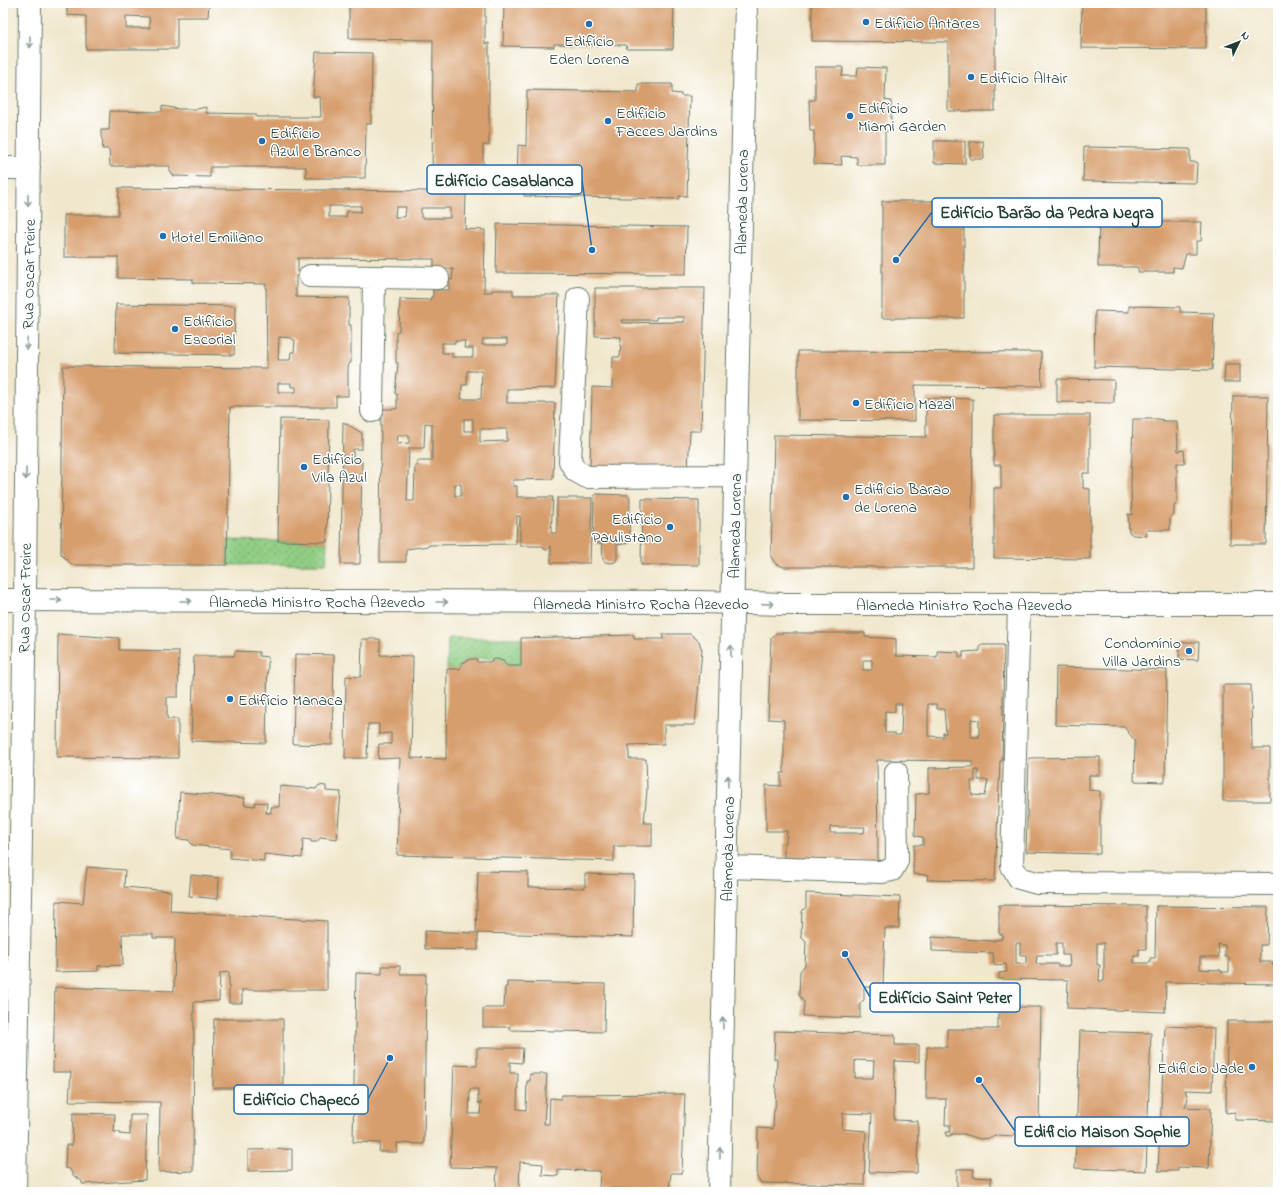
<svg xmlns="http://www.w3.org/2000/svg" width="1281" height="1195" viewBox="0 0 1281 1195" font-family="'Indie Flower',sans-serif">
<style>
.garden{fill:url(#garden-dots);stroke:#58865c}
.building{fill:#d79e6d;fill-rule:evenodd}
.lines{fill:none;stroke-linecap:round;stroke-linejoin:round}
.minor-casing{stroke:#687869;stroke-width:24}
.minor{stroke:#fff;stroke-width:22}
.oneway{stroke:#8f9e9a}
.poi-dot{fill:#1f6fb2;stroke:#fff;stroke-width:1.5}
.labels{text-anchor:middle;stroke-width:3;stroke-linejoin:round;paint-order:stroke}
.poi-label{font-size:16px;fill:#1f3d34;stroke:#fff;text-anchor:start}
.street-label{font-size:16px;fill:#1f3d34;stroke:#fff}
.leader{fill:none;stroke:#1f6fb2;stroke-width:1.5}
.callout-dot{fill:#1f6fb2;stroke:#fff;stroke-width:1.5}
.callout{fill:#fff;stroke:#1f6fb2;stroke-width:1.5}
.callout-label{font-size:17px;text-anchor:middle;font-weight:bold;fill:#1f3d34}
</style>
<defs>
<pattern id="garden-dots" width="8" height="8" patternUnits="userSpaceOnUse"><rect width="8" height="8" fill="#91ce84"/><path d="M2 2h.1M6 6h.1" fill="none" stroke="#76a86d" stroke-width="1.8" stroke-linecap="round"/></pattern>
</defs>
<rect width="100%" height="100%" fill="#fff"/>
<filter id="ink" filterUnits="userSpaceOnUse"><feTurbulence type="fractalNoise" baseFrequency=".025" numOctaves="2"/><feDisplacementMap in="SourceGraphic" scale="8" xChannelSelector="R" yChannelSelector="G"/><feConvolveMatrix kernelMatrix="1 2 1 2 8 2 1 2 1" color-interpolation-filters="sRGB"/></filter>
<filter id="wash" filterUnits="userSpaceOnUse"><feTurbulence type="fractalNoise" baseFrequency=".012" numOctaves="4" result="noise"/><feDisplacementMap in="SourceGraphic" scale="16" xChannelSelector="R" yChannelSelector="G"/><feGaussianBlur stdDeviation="0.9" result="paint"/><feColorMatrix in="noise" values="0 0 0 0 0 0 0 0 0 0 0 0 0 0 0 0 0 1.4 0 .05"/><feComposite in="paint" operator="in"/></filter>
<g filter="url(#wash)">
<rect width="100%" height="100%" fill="#f0e7cc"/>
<path class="garden" d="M228,540L327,542L326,564L227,565Z
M448,638H521V666H507L503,661C494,657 470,656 462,663L460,669H447Z"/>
<g id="blocks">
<path class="building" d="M67,3H209L208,17H177V49H86V16L67,15ZM126,16L149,17L150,28H126Z
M349,3H485V44L489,43V145H483V192H466L465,229L485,230L484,292H492V290H513V295H559L555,388L507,389V403H555L553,479L513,480V486H517V497H553L551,533H557V498H592L590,563H551V546L547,550L544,549L542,546H520V516H517L516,544L429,545V546L406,549V562H380L381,409H397V394H395L398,363H396V332L399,331L400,299L430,300L431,297H433V290H449V279L452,280L453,269H434V259L298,258V276H296V297L349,298V325H351V363H349L348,369V396H336V407H230L227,565H72L61,554L63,366L267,368L266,284L193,283V279L118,278V257H64V215H118L119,188L432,191L433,40L349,39ZM329,206H361V212L347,211L346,217H329ZM396,207H406L405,217H395ZM421,208H450V218H421ZM279,337L292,338L293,340H295L294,352H291L290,360H278ZM483,339H507V345H482ZM455,341H465L464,348H473V357H452V353H442V343H455ZM467,371H482L481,399H461L462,385H467ZM278,383H291V387H296V392H278ZM464,419H473V431H464ZM425,423L432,424V461H417V466H415L414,501H407L409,448H424ZM480,429H507V441L480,442ZM398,435H409V443L397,444ZM455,484H461V496H455Z
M504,3H674L673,49H627L626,45L554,44V47L503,46Z
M812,3H995V111H948V42L812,41Z
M1082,3H1206V49L1081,48Z
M316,52L372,53L371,124H366L365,178H306V167H210V177L174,176L170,171V166H110L109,149H102L103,142L101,136V130H109L110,111L162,112V106L179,109H197L206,107V113L256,114V117H321L320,97H313Z
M815,67H843L842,76H857L858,67L886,68L885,100L891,101V131H885V165H857V157L841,156L842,165L814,164V131H810L809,100H815Z
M638,84H672V93L681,94V96H690L687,196H679V199L524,196L525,183H517L518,145L526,146L527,90L638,92Z
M934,141H965V164L934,163Z
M983,141L984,159H970V142Z
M1084,147L1190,149V162H1197L1196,183L1083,181Z
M882,201H964V318H882Z
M1162,214L1161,222H1202L1201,241H1196V254H1186L1182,268L1173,267V272H1138V267H1098L1099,219H1138V218H1149Z
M497,224L687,227L686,274L496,273Z
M595,288H705L701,431H690L688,469L590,467L592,387L612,388L613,357H620L621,337L595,336ZM656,317H684V322L622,323L621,320H656Z
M116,304L235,306L234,355L115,353Z
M1129,306L1180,307V312L1214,313L1212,370L1094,367L1095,311L1129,312Z
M798,351L1041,352L1042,386L915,385V421L798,420Z
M1225,364H1240V382H1224Z
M1057,379L1114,380V403L1057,402Z
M1233,396H1268L1266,544H1230Z
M926,398L973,399L972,567H784L776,564L771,557L774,435L926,437Z
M994,415H1090V473H1083V488L1090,489V559L994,558V488H1001V465H994Z
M280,419L329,420L327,542L278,541Z
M1133,419H1159L1163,420V421H1177L1178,451L1184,450L1185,463H1177V503L1174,506V514L1170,517V530H1146L1147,536L1133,535L1129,532L1128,514L1132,515L1131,487Z
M343,422L362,433V449H353V462H362L360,564H341Z
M595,494L628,495L630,498L629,540L628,543L617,545V559L615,562L611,563L605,562L603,559L602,544L594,543L593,541L594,496Z
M642,499L699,500V565H641Z
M776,633H865V637L896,639V656L937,657V651L959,652V657H963V652L980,651V645H1004L1002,761H1000L995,881L927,880L928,875L913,874L914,845H923V837L915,836L916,794L929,793V768L972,767V761L877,760L878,862L784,857V843H786L787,831H766V785L781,786V773H784V720L768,719L771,638ZM863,660H872V670H863ZM895,704H902L901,735H895V733H885V711L895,712ZM928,704H936L937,709H944L946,733H943V737L928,736ZM971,719L979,720V737H971ZM975,770H978V780H988L985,796L972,795L971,781H975ZM830,827H865L864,833H830Z
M58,634L119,638V650L179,651L178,697H167V719H178V758L57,757Z
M663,634H690L699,641L702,650L695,725H664V744L629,745V759H646L647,790L644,823H652V846H614V861L397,855L400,758L378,759L379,744H391V733L379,734V724H368L367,758H345L346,676L361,677L362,639H380V655L413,656L411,758L446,759L447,669H460L462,663L471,659H477V662H492V659H497L503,661L507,666H521V638L634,635V639H663Z
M1180,642H1199L1198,660L1179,659Z
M235,651L259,652V656L268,657L266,743L191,741L194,656H234Z
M295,654L334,655L332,745L293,744Z
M1056,667L1167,670L1165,782L1134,781L1135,741L1124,727L1055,725Z
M1223,685H1251L1252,748H1270V801H1223Z
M1100,757V775H1089V790L1100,791V854L1026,852L1029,758Z
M319,785L326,786V791L341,792L337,839L321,837L317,842H311V840L303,839L302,858L264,854V861L230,858V849L192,845L189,840L177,839L180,792L245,798L244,805L255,806V802L267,803L266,813H271V807H279L280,786L316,789Z
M87,867L125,870L124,887L171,891L170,911L327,921V990H242V1003H229V972L220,973L219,1001L194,1002L193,1171L159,1172L160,1102L69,1101L71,1072H53L55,987L174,991L175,938H153V934H122L123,965L98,966V971L55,972L56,901L83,903Z
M478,871L528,872V887L585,888V874L634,875L633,937L478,933V950L425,949V931L476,933Z
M191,875L219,878L218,899L189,896Z
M806,893L900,897L899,928H885L883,987H864V1000L860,1003V1018L803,1016L804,1002L799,995L800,971L805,965L806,942L801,937L802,911L806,907Z
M999,905L1146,906V949H1139V956H1134V963H1150V958H1155L1156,906L1268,907L1267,945H1260V962H1273L1272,965H1278V984L1166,982L1165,1012L1067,1008L1068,980L999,979V973L1007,972L1006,964L994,965L993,953L932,951V937L994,941V940L1002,939V934H999ZM1016,943H1020V955H1026V964H1016ZM1056,943H1062V955H1069L1070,966H1058V964H1036L1037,955H1056ZM1097,943H1104V981H1099L1100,965H1097ZM1218,944L1225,945V957H1229V972H1222L1221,970L1200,969V957H1219Z
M382,966H400V974H426L424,1144L397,1143V1152H379L380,1143L353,1142L356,973L382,974Z
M507,982L605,984L604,1032L510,1030V1027H483V1008H504L505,987H507Z
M998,1007H1041L1039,1126H1017V1133H1014V1136L998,1135L990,1138L980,1139L964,1134H951V1136H946V1132H950V1125H945L946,1099H926L927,1047H947V1029H998Z
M214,1019H283V1088H213Z
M1227,1021H1278V1121L1235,1120V1112L1226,1113Z
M1165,1026L1214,1028L1212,1091L1185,1090L1188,1098L1186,1105L1184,1107L1211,1108L1209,1168L1178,1167V1171H1158Z
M775,1031L895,1035V1045H919V1062L895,1061L894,1120L918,1121L917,1173L869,1172L872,1114L843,1113L842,1129L866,1131L864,1185L761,1183L757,1178L758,1128L773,1129L774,1110H775L777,1059H774ZM855,1060L874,1061L873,1078H855Z
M1080,1031L1151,1033L1146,1171L1075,1168Z
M477,1048H523L522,1063L510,1062V1073H518L517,1109L526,1110L527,1081H530V1074H547L544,1124H549L550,1098L561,1099L562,1095L685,1094L682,1173H671L669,1190L599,1188L600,1171L558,1170V1176L542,1175L543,1164L520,1162L519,1189H496L497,1168L450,1167L454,1065L477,1066ZM470,1089H478V1103L481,1102L480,1114H469Z
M73,1113L115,1114L114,1132H120V1134L130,1135V1115H147L145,1180L82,1184V1181L74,1176L71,1172L70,1169L65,1168L66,1145H72Z
M292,1149V1170L248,1171V1150Z
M957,1169H974L973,1177L991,1178V1187H957Z"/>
</g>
</g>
<g filter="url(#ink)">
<use href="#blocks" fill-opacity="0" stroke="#687869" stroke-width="1"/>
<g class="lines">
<defs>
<path id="minor" d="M3,168H29
M310,276L438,278
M578,298L570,461L576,471L587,477L735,476
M372,411L374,277
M3,600L698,602L786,604H1278
M1019,604L1012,866L1019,878L1037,883L1278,884
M727,867L882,872L892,870L897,861L896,772
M15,1192L25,600L30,3
M719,1192L746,3"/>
</defs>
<use href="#minor" class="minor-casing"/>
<use href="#minor" class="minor"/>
</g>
<defs><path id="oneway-shaft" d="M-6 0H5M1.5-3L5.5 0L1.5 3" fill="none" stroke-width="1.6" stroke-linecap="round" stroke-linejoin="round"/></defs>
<g class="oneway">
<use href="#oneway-shaft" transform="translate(30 42) rotate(90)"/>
<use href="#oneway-shaft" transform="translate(28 200) rotate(91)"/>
<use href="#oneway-shaft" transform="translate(27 344) rotate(91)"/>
<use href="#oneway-shaft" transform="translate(26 474) rotate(91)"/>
<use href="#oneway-shaft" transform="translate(56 600)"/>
<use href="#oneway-shaft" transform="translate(186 601)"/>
<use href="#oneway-shaft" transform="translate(442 602)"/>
<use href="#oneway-shaft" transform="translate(768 604) rotate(2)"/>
<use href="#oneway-shaft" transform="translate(731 651) rotate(-89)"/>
<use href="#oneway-shaft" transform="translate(728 781) rotate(-89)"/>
<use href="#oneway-shaft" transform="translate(723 1023) rotate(-89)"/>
<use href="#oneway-shaft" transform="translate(720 1153) rotate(-89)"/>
</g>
</g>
<g class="poi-dot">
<circle cx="866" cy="22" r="4"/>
<circle cx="589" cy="24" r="4"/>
<circle cx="971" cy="77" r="4"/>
<circle cx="850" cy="116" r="4"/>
<circle cx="608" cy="121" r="4"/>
<circle cx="262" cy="141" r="4"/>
<circle cx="163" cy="236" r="4"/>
<circle cx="175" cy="329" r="4"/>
<circle cx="856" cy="403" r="4"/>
<circle cx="304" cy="467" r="4"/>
<circle cx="846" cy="497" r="4"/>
<circle cx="670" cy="527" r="4"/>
<circle cx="1189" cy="651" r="4"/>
<circle cx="230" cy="699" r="4"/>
<circle cx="1252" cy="1067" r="4"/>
</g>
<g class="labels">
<g class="poi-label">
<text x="874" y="28">Edifício Antares</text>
<text x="589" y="46" text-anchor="middle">Edifício<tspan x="589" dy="18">Eden Lorena</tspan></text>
<text x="979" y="83">Edifício Altair</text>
<text x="858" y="113">Edifício<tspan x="858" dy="18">Miami Garden</tspan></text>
<text x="616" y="118">Edifício<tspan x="616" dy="18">Facces Jardins</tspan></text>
<text x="270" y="138">Edifício<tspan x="270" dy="18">Azul e Branco</tspan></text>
<text x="171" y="242">Hotel Emiliano</text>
<text x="183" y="326">Edifício<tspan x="183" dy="18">Escorial</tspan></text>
<text x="864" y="409">Edifício Mazal</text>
<text x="312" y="464">Edifício<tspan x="312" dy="18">Vila Azul</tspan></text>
<text x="854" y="494">Edificio Barao<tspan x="854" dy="18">de Lorena</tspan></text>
<text x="662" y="524" text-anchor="end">Edifício<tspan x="662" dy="18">Paulistano</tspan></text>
<text x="1181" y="648" text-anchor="end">Condomínio<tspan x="1181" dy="18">Villa Jardins</tspan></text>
<text x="238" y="705">Edifício Manaca</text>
<text x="1244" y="1073" text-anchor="end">Edificio Jade</text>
</g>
<g class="street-label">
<text transform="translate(741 202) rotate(-89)" y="6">Alameda Lorena</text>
<text transform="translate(28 274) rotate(-89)" y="6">Rua Oscar Freire</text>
<text transform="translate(734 526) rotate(-89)" y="6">Alameda Lorena</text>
<text transform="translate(24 598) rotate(-89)" y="6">Rua Oscar Freire</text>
<text x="317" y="607">Alameda Ministro Rocha Azevedo</text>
<text x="641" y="609">Alameda Ministro Rocha Azevedo</text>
<text x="964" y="610">Alameda Ministro Rocha Azevedo</text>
<text transform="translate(727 849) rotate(-89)" y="6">Alameda Lorena</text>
</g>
</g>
<path class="leader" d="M592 250L582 180M896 260L932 212M845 954L870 997M390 1058L368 1099M979 1080L1015 1131"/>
<g class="callout-dot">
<circle cx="592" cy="250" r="4"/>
<circle cx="896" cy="260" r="4"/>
<circle cx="845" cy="954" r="4"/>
<circle cx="390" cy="1058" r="4"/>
<circle cx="979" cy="1080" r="4"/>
</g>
<g class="callout">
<rect x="427" y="165" width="155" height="29" rx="4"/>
<rect x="932" y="198" width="230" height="29" rx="4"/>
<rect x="870" y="983" width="150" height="29" rx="4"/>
<rect x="234" y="1085" width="134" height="29" rx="4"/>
<rect x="1015" y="1117" width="174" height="29" rx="4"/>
</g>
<g class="callout-label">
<text x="504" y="186">Edifício Casablanca</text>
<text x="1047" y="218">Edifício Barão da Pedra Negra</text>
<text x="945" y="1003">Edifício Saint Peter</text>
<text x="301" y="1105">Edifício Chapecó</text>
<text x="1102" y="1137">Edificio Maison Sophie</text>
</g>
<rect width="1281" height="1195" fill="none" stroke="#fff" stroke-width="16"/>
<g transform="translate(1239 42) rotate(47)" stroke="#ffffff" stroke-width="3" paint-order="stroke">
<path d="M0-3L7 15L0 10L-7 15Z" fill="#1f3d34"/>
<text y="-6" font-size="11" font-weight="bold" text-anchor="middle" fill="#1f3d34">N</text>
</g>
</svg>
